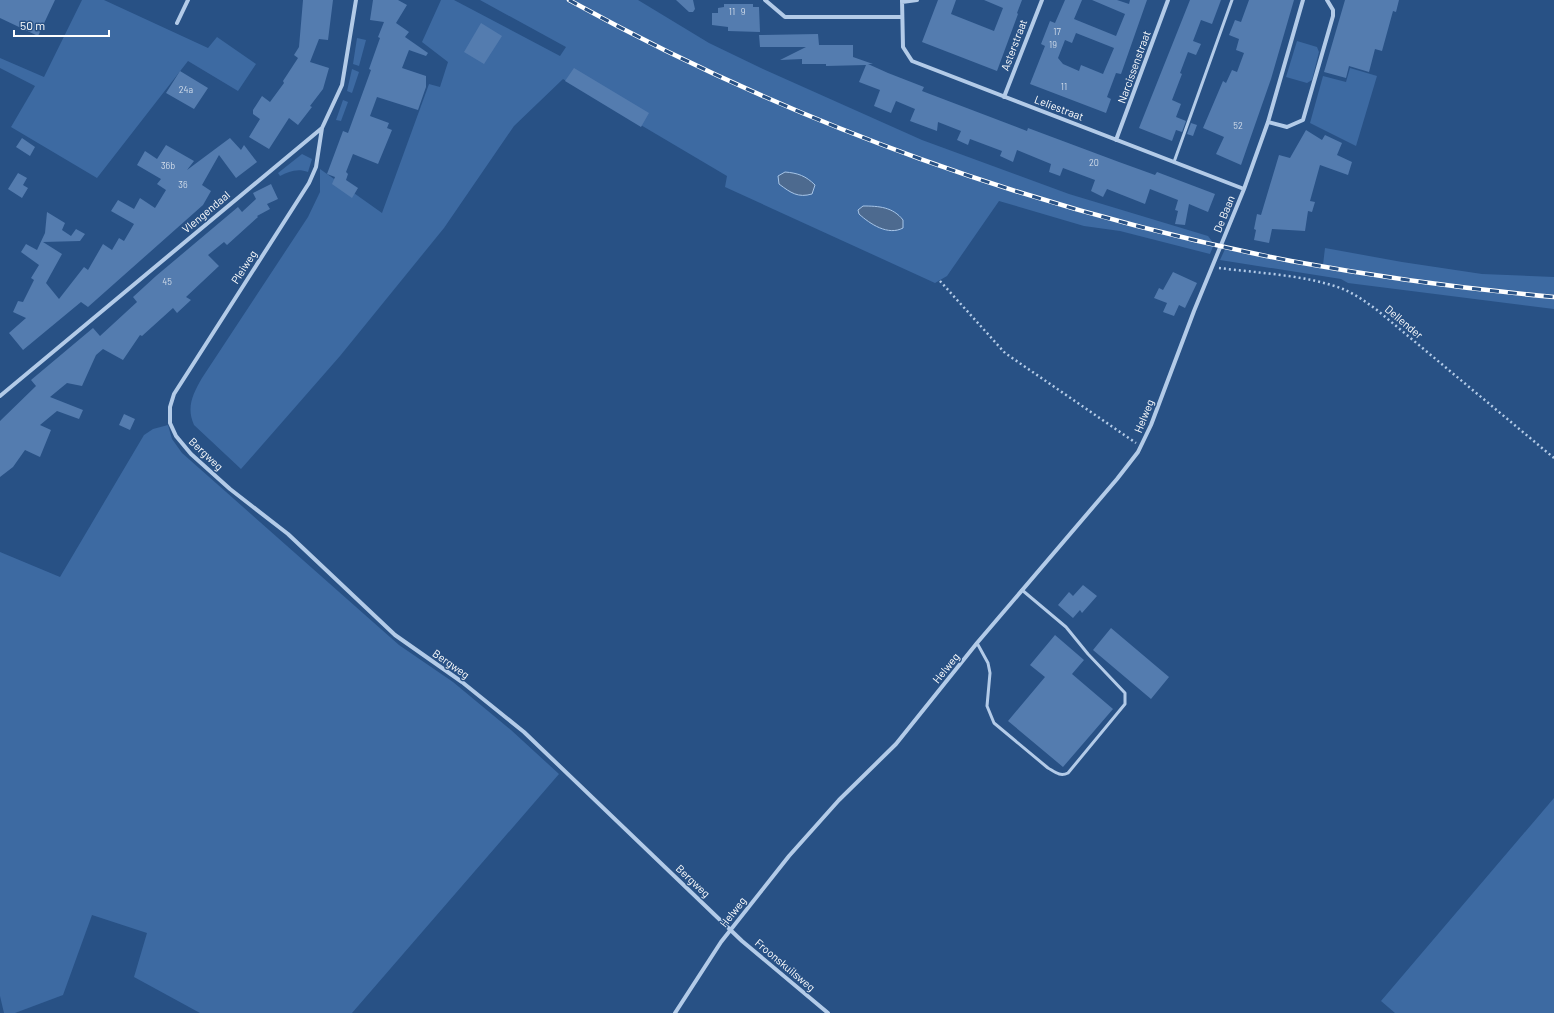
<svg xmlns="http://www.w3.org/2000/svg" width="1554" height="1013" viewBox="0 0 1554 1013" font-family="Barlow,sans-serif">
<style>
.green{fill:#3d6aa2}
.water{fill:#4d6a8f;stroke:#a7c5e8}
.building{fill:#547caf;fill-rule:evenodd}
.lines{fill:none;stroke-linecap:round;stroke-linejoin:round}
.path{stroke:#b3cbe8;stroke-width:2.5;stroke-dasharray:2 3;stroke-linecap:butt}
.service{stroke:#b3cbe8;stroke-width:3}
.minor{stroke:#b3cbe8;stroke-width:4}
.rail-casing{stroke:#fff;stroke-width:4.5}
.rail{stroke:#285185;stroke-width:3;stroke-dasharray:9;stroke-linecap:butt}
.labels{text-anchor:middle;stroke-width:3;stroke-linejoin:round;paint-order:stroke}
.number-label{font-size:9px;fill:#d4deeb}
.street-label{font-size:11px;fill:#fff;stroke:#285185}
</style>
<rect width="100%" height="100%" fill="#285185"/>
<path class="green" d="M82,0H104L208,48L217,37L256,64L238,91L188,61L97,178L11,127L35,86L0,68V58L44,77Z
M441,0H454L560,56L566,47L480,0H638L709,43L763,69L922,140L1069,194L1208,236L1214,244L1210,254L1120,231L1084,226L999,201L947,276L935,283L725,187L727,176L563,79L514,126L444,228L340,356L241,469L194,425C186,407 193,394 202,378L308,217L320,192V169L382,213L429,84L440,87L448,62L422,42Z
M357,38L366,40L359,66L353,64Z
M1297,41L1317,47L1319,52L1312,80L1307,83L1286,77Z
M1350,68L1377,76L1356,146L1310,123L1323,76L1346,82Z
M352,69L359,72L352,93L347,91Z
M343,100L348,102L341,121L336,120Z
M302,154L312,159L308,172C298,168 289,171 280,176L278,173Z
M1226,247L1323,265L1325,248L1402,262L1482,274L1554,277V309L1348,283L1341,279L1220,260Z
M168,425L172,439L182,453L399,645L453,682L511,730L559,774L352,1013H200L134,977L147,933L92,915L63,995L15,1013H4L0,996V552L60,577L144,435L153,429Z
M1554,798V1013H1395L1381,1001Z"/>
<path class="water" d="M785,172C798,173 806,176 815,185L812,194C798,198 791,193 779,184L778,176Z
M863,206C879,206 893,207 903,220V228C888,236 870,224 859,214L858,210Z"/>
<path class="building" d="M0,0H55L38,36L0,18Z
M303,0H333L328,40L319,39L310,62L329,68L323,89L310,106L312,107L298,125L289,118L269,149L249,137L260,119L253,114V110L262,96L270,102L284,83L283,81L298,58L294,55L299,47Z
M373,0H398L407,5L396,23L409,32L405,37L428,53L426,56L409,50L402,68L426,76V87L418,110L377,97L370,116L389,123L387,128L392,130L378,164L353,154L346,172L348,174L346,180L358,188L352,198L332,184L335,177L327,174L343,131L348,133L371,70L369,69L380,38L378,37L384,22L370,20Z
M676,0H693L695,9L693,12H689Z
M938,0H956L951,14L994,31L1003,8L984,0H1022L1017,13L1018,14L997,71L922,42Z
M1065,0H1082L1074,19L1116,36L1125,14L1092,0H1117L1129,4L1130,0H1147L1121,74L1116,73L1107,97L1111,99L1106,113L1030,84L1045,46L1041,44L1050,21L1055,23ZM1076,33L1114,48L1103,74L1081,65L1079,71L1063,64L1058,58L1065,40L1072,43Z
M1190,0H1221L1212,24L1201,20L1193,41L1201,44L1196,55L1188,52L1180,73L1182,74L1172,100L1181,104L1176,117L1186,121L1182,132L1176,130L1172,141L1139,128Z
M1249,0H1294L1271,79L1241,165L1216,154L1224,137L1203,128L1223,81L1226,83L1232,70L1237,72L1244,53L1236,50L1239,39L1229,35L1235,20L1241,22Z
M1345,0H1399L1396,12L1393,11L1382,51L1375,49L1369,72L1349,66L1346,78L1324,72Z
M724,4H753V7H759L760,32L728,31V27L712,25V13H718V8L724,7Z
M481,23L502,36L484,64L464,52Z
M818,34L819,45H853V57L873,64H868L888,73L924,87L922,91L1027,131L1028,128L1119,162L1155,175L1157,172L1215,194L1208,212L1189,204L1185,225L1175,224L1178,211L1175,210L1178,200L1150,189L1145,204L1107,189L1103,197L1091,191L1095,180L1063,168L1060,176L1049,172L1051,164L1017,150L1013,162L1000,156L1002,151L970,139L968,145L957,140L961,131L938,122L937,131L910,121L915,109L896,101L891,113L874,106L880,90L859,82L866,65L826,66V64H802V59L780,60L806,47H760L759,35Z
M574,68L649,113L641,127L565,81Z
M180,71L208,88L194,109L166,93Z
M1191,123L1197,125L1193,136L1187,134Z
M1306,130L1322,140L1325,135L1342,143L1337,155L1352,162L1348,175L1320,165L1310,201L1315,202L1312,212L1308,211L1305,231L1272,229L1269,243L1254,240L1256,230L1254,229L1257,214L1261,215L1279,155L1290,158Z
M22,138L35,147L30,156L16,147Z
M230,138L241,150L244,145L257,162L236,178L219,155L202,185L211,191L203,205L88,307L81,302L23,350L9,333L26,318L13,312L18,301L23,302L34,280L31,278L39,265L21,252L26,244L37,250L45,233L47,212L65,223L62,230L71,236L76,229L85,234L80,241L43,242L62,254L46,283L59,299L84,267L88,270L103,244L112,250L119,238L124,241L134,224L111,211L118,200L134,209L140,198L155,208L166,190L157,184L161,179L137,165L145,151L157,159L166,145L194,161L187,170Z
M18,173L27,178L23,185L28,188L22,198L8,189Z
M271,184L278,199L267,204L270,209L257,216L258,217L227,245L224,242L208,255L219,266L186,297L191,300L177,313L173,308L142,336L140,335L123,360L103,349L96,355L82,386L67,383L50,397L83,410L79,419L57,411L40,425L51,430L40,457L25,450L13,467L0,477V421L36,386L31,380L93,328L100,336L137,302L133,297L156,276L238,207L242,212L256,199L253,193Z
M1173,272L1197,283L1185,308L1179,305L1174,316L1163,312L1167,303L1154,298L1159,288L1163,290Z
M124,414L135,419L130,430L119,425Z
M1083,585L1097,596L1082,613L1080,610L1073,618L1058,605L1069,592L1073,596Z
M1111,628L1169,677L1151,699L1093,650Z
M1055,635L1084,660L1072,674L1113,709L1063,767L1008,721L1045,677L1030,665Z"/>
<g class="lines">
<path class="path" d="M1219,268C1257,273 1307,275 1343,289C1355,294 1366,302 1377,310L1554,458
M940,281L1005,353L1136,443"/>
<path class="service" d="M1174,162L1232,0
M977,643L988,663L990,673L987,706L994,723L1048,768C1055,772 1060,777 1068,773L1125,704V693L1088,654L1066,627L1022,590"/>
<path class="minor" d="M765,0L785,17H902
M902,0L903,47L912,61L1244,189
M902,2L917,0
M177,23L188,0
M1004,97L1042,0
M1268,122L1287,127L1303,120L1333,16V10L1327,0
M322,128L316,167L309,183L174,394L170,407V423L176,436L191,454L230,489L288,534L395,635L462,682L524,732L742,941L828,1013
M1116,140L1168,0
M0,396L322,128L342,85L356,0
M675,1013L721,942L789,856L839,800L896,744L977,643L1117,479L1138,452L1151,425L1194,311L1244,189L1268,122L1303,0"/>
<defs>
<path id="rail" d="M569,0C793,124 1039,212 1291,261C1378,277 1466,289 1554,297"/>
</defs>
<use href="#rail" class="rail-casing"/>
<use href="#rail" class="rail"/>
</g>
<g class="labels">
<g class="number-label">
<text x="732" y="15">11</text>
<text x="743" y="15">9</text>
<text x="1057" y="35">17</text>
<text x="1053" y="48">19</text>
<text x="1064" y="90">11</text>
<text x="186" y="93">24a</text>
<text x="1238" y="129">52</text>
<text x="1094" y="166">20</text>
<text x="168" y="169">36b</text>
<text x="183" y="188">36</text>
<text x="167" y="285">45</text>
</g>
<g class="street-label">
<text transform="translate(1014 45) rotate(-69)" y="4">Asterstraat</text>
<text transform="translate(1134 67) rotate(-70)" y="4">Narcissenstraat</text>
<text transform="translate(1059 108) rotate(21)" y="4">Leliestraat</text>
<text transform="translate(206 212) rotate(-40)" y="4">Vlengendaal</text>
<text transform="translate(1224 214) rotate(-68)" y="4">De Baan</text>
<text transform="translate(244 267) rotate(-57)" y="4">Pleiweg</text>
<text transform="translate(1404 322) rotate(40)" y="4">Dellender</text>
<text transform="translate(1144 416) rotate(-68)" y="4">Helweg</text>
<text transform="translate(206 454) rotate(43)" y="4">Bergweg</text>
<text transform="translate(451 664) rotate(35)" y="4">Bergweg</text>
<text transform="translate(946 668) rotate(-51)" y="4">Helweg</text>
<text transform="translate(693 881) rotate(43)" y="4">Bergweg</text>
<text transform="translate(733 912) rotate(-52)" y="4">Helweg</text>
<text transform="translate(785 965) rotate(40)" y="4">Froonskuilsweg</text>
</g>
</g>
<path d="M14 30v6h95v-6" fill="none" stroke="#ffffff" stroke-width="2"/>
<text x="20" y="30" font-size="12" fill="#ffffff" stroke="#285185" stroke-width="3" paint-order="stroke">50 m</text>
</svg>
